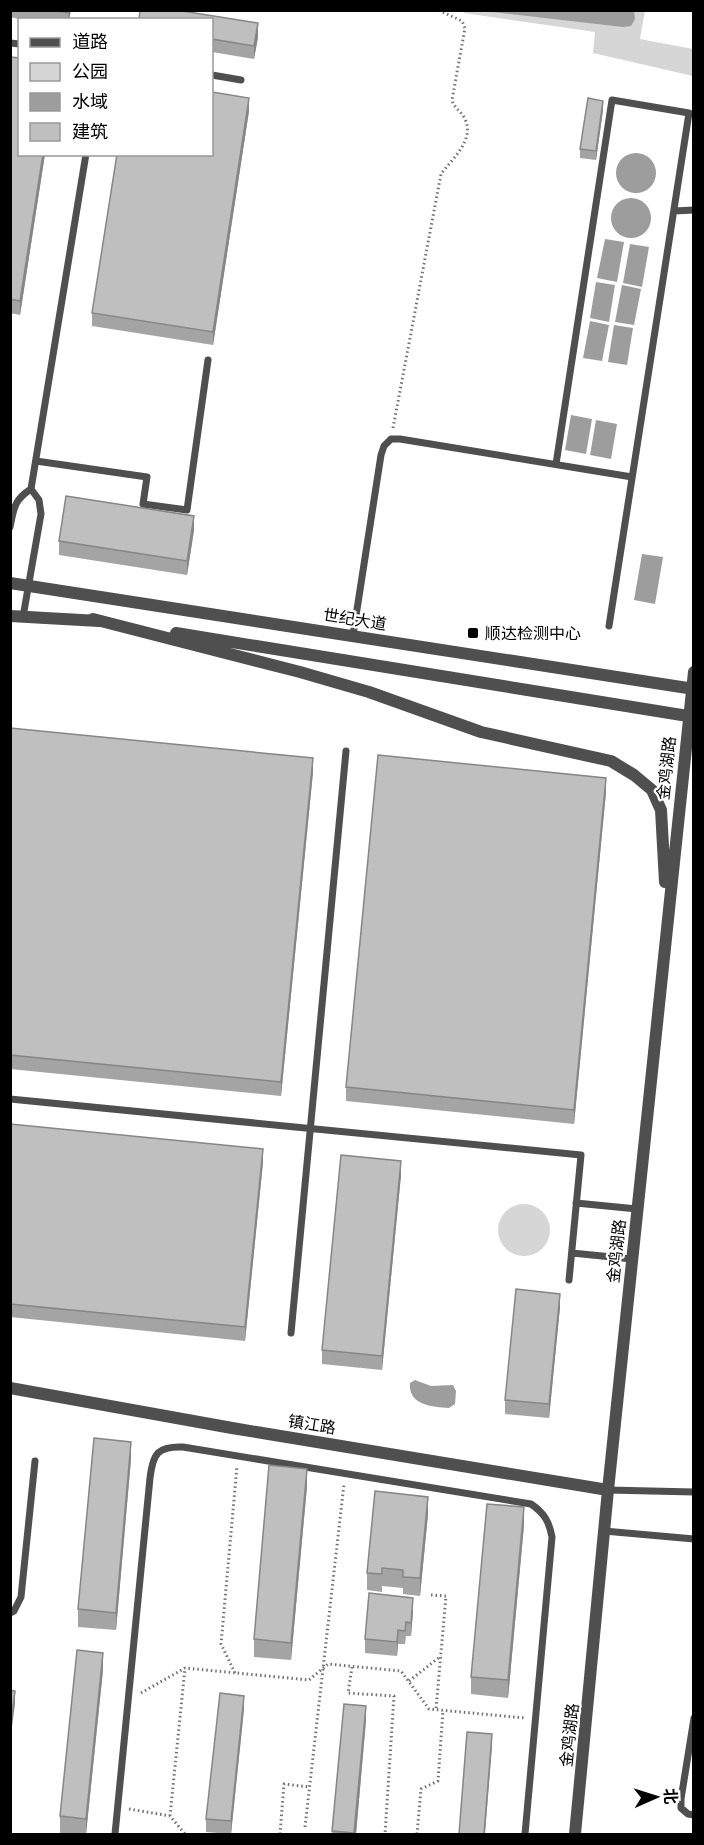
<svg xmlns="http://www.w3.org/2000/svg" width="704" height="1845" viewBox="0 0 704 1845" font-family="'Nunito Sans','Noto Sans SC',sans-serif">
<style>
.green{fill:#d6d6d6}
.water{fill:#9d9d9d}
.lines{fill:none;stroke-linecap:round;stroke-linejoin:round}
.path{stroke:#717171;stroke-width:3;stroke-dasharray:1.5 3;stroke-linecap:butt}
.service{stroke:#4f4f4f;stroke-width:7}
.tertiary{stroke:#4f4f4f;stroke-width:12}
.wall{fill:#a4a4a4}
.shaded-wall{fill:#868686}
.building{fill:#bfbfbf;stroke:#868686;stroke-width:1.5}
.poi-dot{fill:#000;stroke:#fff;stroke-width:2}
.labels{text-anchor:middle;stroke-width:4.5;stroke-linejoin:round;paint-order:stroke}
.street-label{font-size:16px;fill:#000;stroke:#fff}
.poi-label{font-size:16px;fill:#000;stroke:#fff;text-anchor:start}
</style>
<rect width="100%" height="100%" fill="#fff"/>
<path class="green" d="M465,10L645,11L640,39L693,49V76L593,53L595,32L464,13Z
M498 1230a26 26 0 1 1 52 0a26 26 0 1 1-52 0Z"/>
<path class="water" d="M483,11H634L635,19L631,26L623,27Z
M616 173a20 20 0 1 1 40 0a20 20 0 1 1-40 0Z
M611 218a20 20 0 1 1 40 0a20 20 0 1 1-40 0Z
M605,239L624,242L617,282L597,278Z
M630,244L649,247L642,287L623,283Z
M596,282L615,285L609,322L590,318Z
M622,285L641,289L634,325L615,322Z
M590,321L609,325L602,361L583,358Z
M614,325L633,328L627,365L608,362Z
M571,415L592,419L586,454L565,450Z
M596,420L617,424L611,459L590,455Z
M642,554L663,557L655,604L634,600Z
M415,1380L431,1386L453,1385L456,1391L455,1404L449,1408C432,1407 408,1405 410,1383Z"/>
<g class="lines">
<path class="path" d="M393,428L441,174C452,159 475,140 465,119C461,111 454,108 452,100L465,28L462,21L438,10
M431,1595L446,1596L436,1709
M352,1667L348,1693L394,1696L385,1834
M235,1673L221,1644L237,1466
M409,1681L441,1656
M141,1693L185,1668L309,1680L328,1664L401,1671L429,1709L525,1718
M129,1809L170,1816L185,1834
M170,1816L185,1668
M305,1827L344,1484
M280,1834L284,1784L310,1787
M417,1834L421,1789L438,1781L443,1710"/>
<path class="service" d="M10,43L20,44
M212,75L241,80
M674,211L694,210
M36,461L147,477L143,504L187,510L208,360
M556,464L612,100L689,113L609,626
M31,489L86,154
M10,527C14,508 14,500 31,489L39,500L41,514L23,617
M353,635L381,455L384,446L391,439H400L632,477
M10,1099L581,1155L569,1280
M576,1203L637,1209
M572,1253L632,1259
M291,1333L346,751
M608,1490L694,1492
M604,1531L694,1539
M10,1613L14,1611L21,1597L35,1461
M694,1718L681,1799V1808L688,1814L694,1815
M115,1834L150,1478C153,1453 158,1446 183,1447L531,1504C544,1513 549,1521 552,1537L525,1834"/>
<path class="tertiary" d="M10,583L694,689
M10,616L99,621
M93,619L300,672L369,692L481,732L611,761L634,775L652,790L661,810L665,882
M176,633L694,717
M10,1388L232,1428L608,1490
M575,1834L608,1490L694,672"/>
</g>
<path class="wall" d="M10,10H71L69,20H24L10,17Z
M212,20L258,37L254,59L212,52Z
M10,57L45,154L20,315L10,313Z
M603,110L596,160L580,158V149Z
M249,111L213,345L92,326V313Z
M194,530L187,575L59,555V541Z
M10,728L313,772L281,1096L10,1069Z
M606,792L574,1124L346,1101V1087Z
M10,1124L263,1162L245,1341L10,1317Z
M401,1175L382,1370L322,1364V1350Z
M560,1307L549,1418L505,1414V1400Z
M131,1459L116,1630L78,1627V1609Z
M307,1486L291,1660L254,1657V1639Z
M428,1514L420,1596L403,1594V1588L382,1586V1592L367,1590V1573Z
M524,1525L508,1698L471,1694V1677Z
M413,1611L411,1636H406L405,1644H398L397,1656L365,1653V1639Z
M103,1670L86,1834H60V1816Z
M244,1709L231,1834L206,1832V1819Z
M366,1720L356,1834H332V1831Z"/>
<path class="shaded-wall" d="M69,10H71L69,20H68Z
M258,23V37L254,59V46Z
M249,98V111L213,345V332Z
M603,101V110L596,160V151Z
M43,154H45L20,315V301Z
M194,516V530L187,575V561Z
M313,758V772L281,1096V1082Z
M606,778V792L574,1124V1110Z
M263,1149V1162L245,1341V1327Z
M401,1161V1175L382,1370V1356Z
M560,1294V1307L549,1418V1404Z
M131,1442V1459L116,1630V1613Z
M307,1469V1486L291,1660V1643Z
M428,1497V1514L420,1596V1578Z
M524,1507V1525L508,1698V1680Z
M413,1598V1611L411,1636V1623Z
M398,1630V1644L397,1656V1642Z
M103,1653V1670L86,1834V1819Z
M15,1691V1704L10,1742V1729Z
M244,1696V1709L231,1834V1821Z
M366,1706V1720L356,1834H354Z
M492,1734V1747L485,1834H484Z"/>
<path class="building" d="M52,10H69L68,13Z
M140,10H176L258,23L254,46L212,39V20H139Z
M10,57L20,58V154H43L20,301L10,299Z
M212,92L249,98L213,332L92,313L117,154H212Z
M588,98L603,101L596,151L580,149Z
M66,496L194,516L187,561L59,541Z
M10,728L313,758L281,1082L10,1055Z
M378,755L606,778L574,1110L346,1087Z
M10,1124L263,1149L245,1327L10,1304Z
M341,1155L401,1161L382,1356L322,1350Z
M516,1289L560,1294L549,1404L505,1400Z
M94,1438L131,1442L116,1613L78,1609Z
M269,1465L307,1469L291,1643L254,1639Z
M375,1491L428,1497L420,1578L403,1577V1570L382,1568V1574L367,1573Z
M487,1504L524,1507L508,1680L471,1677Z
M369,1593L413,1598L411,1623L406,1622L405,1631L398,1630L397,1642L365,1639Z
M77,1650L103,1653L86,1819L60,1816Z
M10,1690L15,1691L10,1729Z
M220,1693L244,1696L231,1821L206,1819Z
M344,1704L366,1706L354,1833L332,1831Z
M467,1732L492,1734L484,1834H459Z"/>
<rect class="poi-dot" x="467" y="627" width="12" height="12" rx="3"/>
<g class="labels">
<g class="street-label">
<text transform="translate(355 619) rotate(9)" y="6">世纪大道</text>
<text transform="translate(666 768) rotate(-84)" y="6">金鸡湖路</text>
<text transform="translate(616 1251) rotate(-84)" y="6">金鸡湖路</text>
<text transform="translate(312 1424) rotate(9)" y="6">镇江路</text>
<text transform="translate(569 1735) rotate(-84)" y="6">金鸡湖路</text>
</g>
<g class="poi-label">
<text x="485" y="639">顺达检测中心</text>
</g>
</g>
<rect width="704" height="1845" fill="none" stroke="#000000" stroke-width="24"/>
<rect x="18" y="18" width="195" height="138" fill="#ffffff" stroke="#999999" stroke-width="1.5"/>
<rect x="30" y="38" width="30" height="9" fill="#4f4f4f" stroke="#999999" stroke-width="1.5"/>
<text x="72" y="48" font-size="18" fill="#000000">道路</text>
<rect x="30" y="63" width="30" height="18" fill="#d6d6d6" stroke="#999999" stroke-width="1.5"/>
<text x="72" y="78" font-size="18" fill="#000000">公园</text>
<rect x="30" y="93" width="30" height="18" fill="#9d9d9d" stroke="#999999" stroke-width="1.5"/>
<text x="72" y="108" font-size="18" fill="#000000">水域</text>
<rect x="30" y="123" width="30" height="18" fill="#bfbfbf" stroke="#999999" stroke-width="1.5"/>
<text x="72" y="138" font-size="18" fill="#000000">建筑</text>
<g transform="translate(656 1797) rotate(87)" stroke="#ffffff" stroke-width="4.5" paint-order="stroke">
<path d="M0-4.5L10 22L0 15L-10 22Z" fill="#000000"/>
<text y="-9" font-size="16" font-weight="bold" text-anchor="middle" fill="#000000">北</text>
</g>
</svg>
